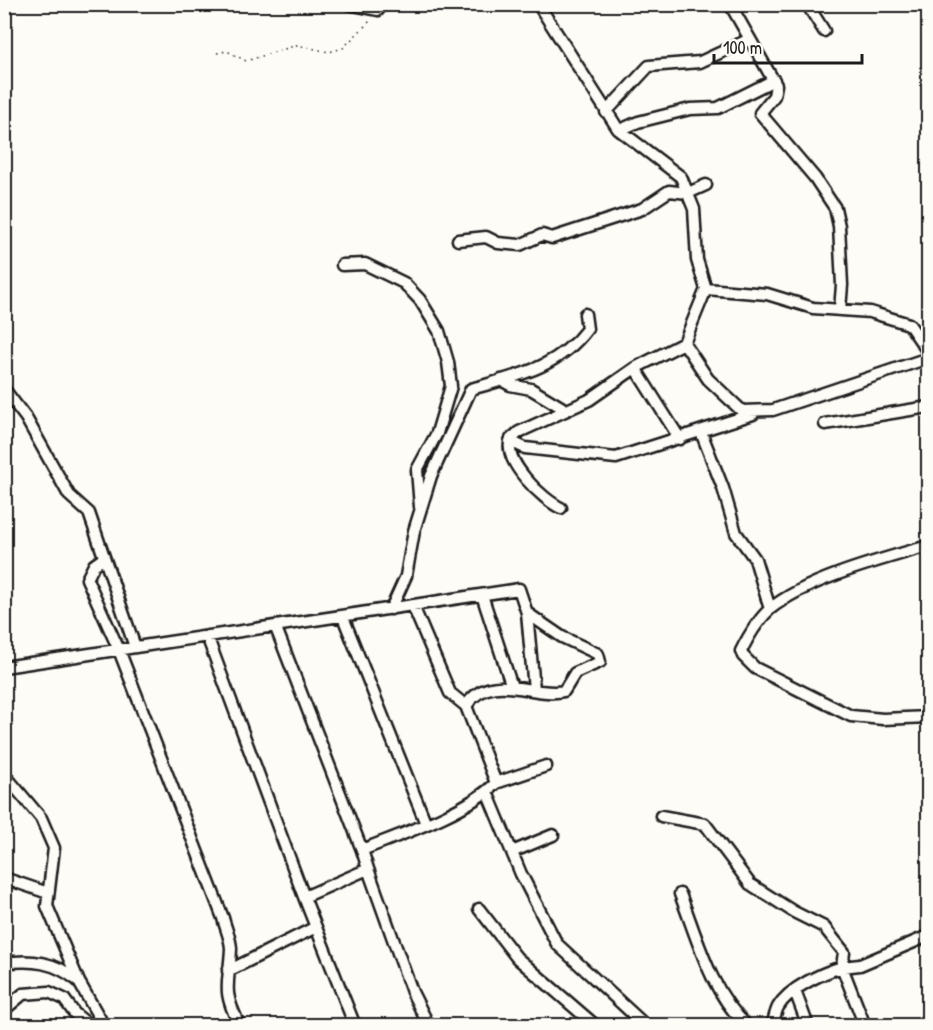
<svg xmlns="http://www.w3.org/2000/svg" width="933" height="1030" viewBox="0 0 933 1030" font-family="'Patrick Hand',sans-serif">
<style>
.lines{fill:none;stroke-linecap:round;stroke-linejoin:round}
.minor-casing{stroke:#1c1c1c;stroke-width:15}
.path{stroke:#1c1c1c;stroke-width:1.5;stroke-dasharray:1.5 4.5;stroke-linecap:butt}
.minor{stroke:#fdfcf7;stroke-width:10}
</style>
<rect width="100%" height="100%" fill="#fdfcf7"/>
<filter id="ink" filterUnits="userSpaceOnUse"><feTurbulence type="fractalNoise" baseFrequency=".0167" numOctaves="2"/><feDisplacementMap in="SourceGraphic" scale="12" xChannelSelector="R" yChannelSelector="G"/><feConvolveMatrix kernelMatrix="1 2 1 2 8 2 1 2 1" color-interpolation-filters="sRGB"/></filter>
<g filter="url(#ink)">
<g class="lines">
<defs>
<path id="minor" d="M348,4L378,10L382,4
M538,4L618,129L681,177L694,209L697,260L706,289L767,294L813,308L870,312L909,324L928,352
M730,4L776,85L774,96L760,113L815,178L835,208L839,226L842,285L840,310
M807,4L824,31
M606,112L649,66L700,62L750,39
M620,130L638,122L690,109L718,108L774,80
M458,240L486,237L498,243L520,245L542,235L552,238L642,209L669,191L688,193L706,185
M342,265L365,264L404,283L420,300L439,331L448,362L451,386L437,433L417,470L420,507
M706,289L684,343L708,379L742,411L773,410L928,358
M635,368L680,439
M501,380L510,385L531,389L566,410
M4,389L26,418L69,495L89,513L135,647
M825,424L928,407
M701,432L723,488L736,533L755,559L770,609
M510,441L525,448L616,458L753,414
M561,508C543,500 502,461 511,439L519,432L589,400L635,368L684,343
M928,546C883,559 806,579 770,609C759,619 748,637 741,651L743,656L755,668L851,716L883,719L928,717
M104,558L94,565L87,579L119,650L223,918C225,927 231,939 231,949C229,986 221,989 240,1026
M482,595L512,687
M413,606L450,693L466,706
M391,609L406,576L414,531L431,476L471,389C516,376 558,368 587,329L585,314
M527,613L534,689
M343,617L426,824
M276,628L362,850
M207,636L304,897
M4,667L519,589L527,613L562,637L598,654L600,662L575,673L564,691C534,698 489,669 466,706L496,783C465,813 402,834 362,850L368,869L304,897L355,1026
M4,774L41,818L54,848L47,906L79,982L104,1026
M496,783L546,766
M487,792L521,874L557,944L646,1026
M661,816L705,824L750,884L794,912L824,927L844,952L842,967C822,973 789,988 778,1007C775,1013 774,1020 772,1026
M512,852L553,835
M368,869L412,992L429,1026
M4,878L48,893
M680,894C698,940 710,991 747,1026
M479,909L517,958L596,1026
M4,963C32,959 55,962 77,980
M228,971L316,927
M795,991L808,1026
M4,1010L23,994L49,992L64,999L75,1014L90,1026
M865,1026L842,967L860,965L928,936"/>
</defs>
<use href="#minor" class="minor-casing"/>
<path class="path" d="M217,53L227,51L246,61L297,45L329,52L343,48L370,21"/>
<use href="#minor" class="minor"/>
</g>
</g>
<rect width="933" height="1030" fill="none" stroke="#fdfcf7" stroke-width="24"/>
<rect x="12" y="12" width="909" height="1006" fill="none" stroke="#1c1c1c" stroke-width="2" filter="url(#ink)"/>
<path d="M714 54v9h148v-9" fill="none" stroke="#1c1c1c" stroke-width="3"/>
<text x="723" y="54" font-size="18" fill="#1c1c1c" stroke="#fdfcf7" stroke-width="4.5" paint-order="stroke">100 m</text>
</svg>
